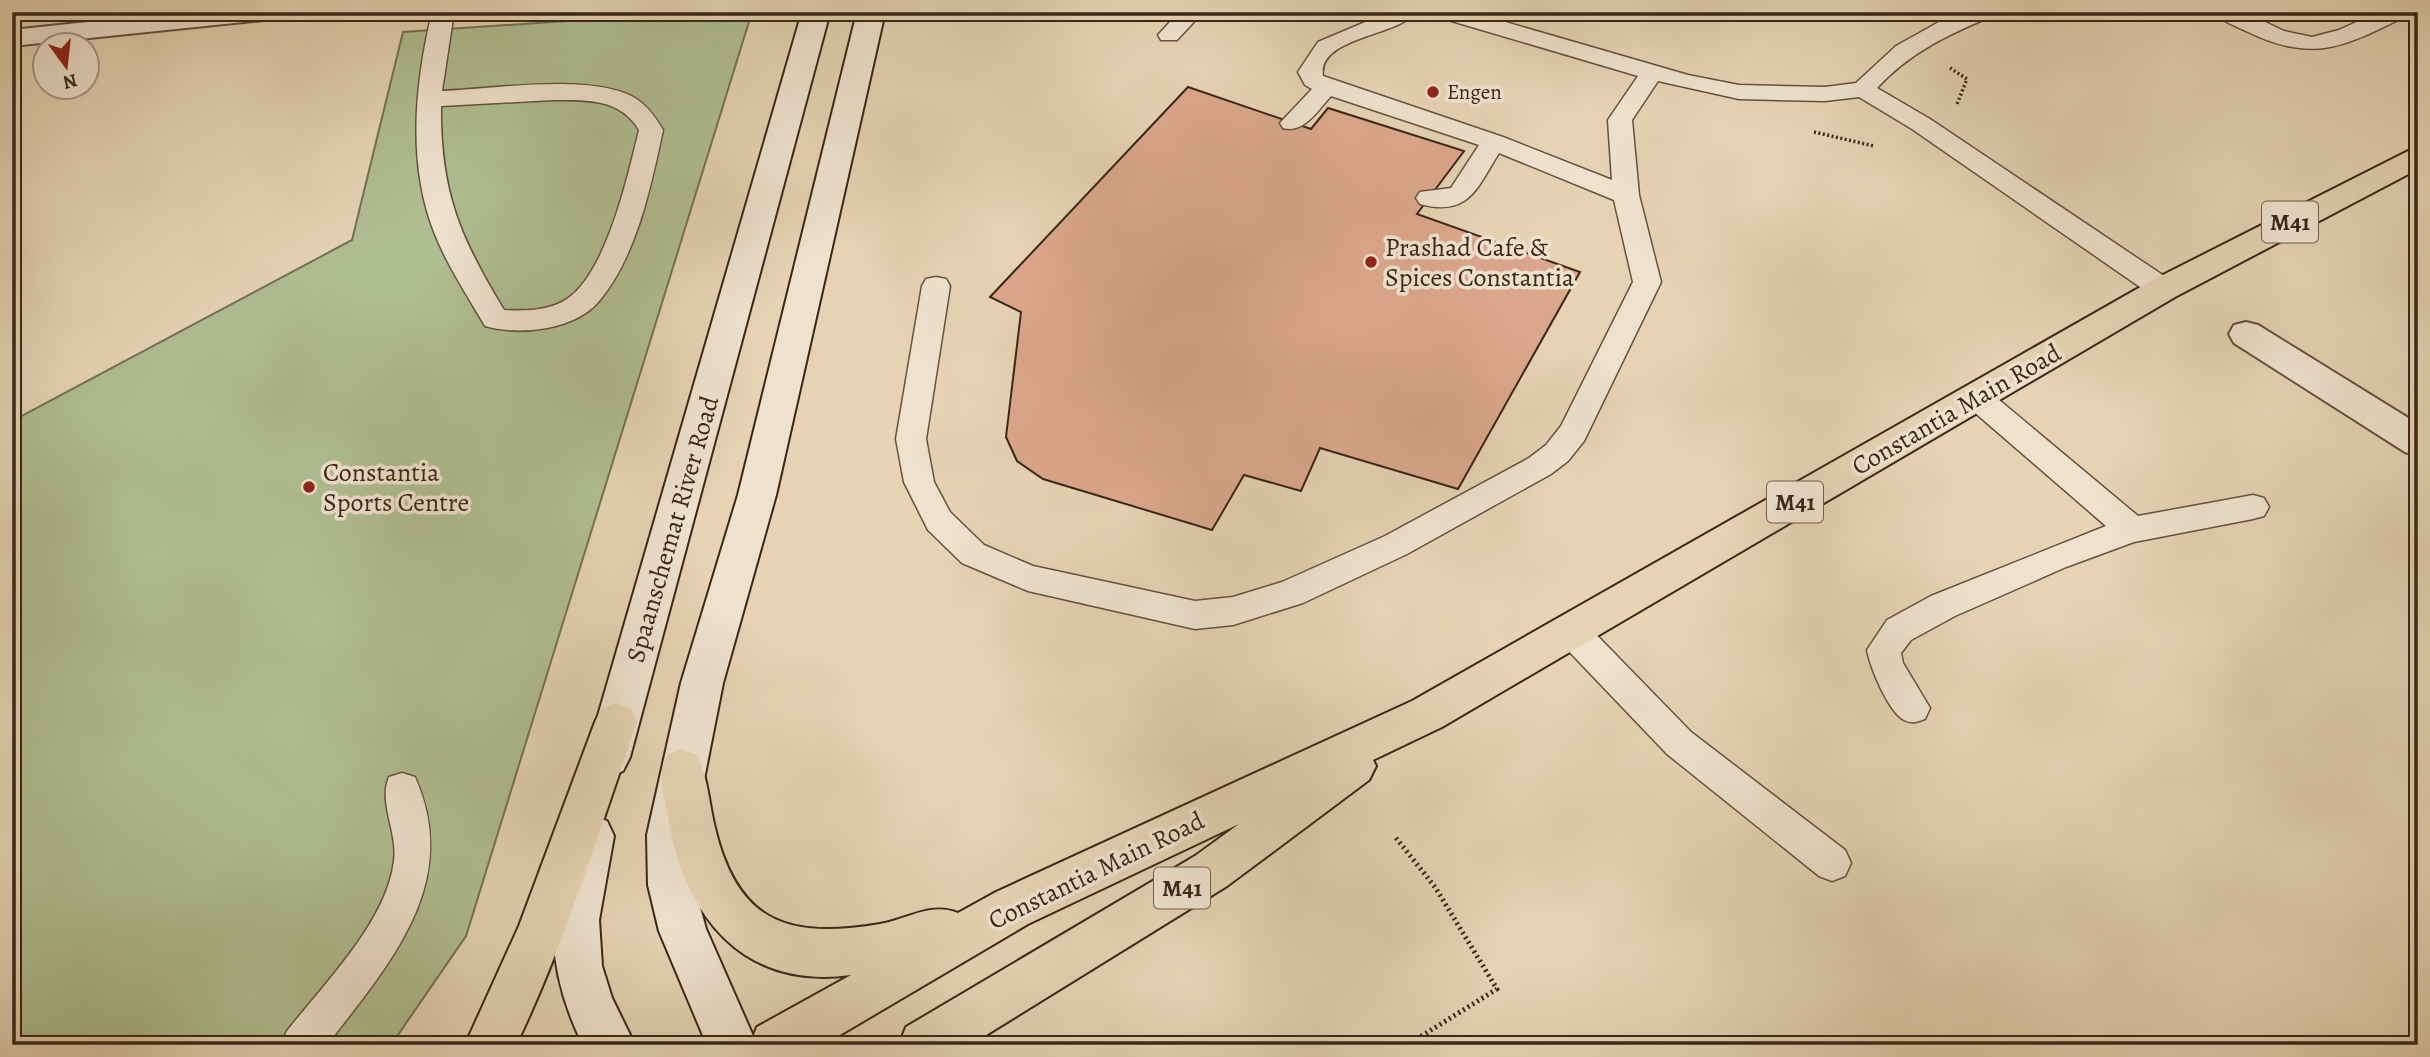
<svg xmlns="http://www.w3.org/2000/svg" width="2430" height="1057" viewBox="0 0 2430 1057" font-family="Alegreya,serif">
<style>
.green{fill:#afbe91;stroke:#747254;stroke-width:2}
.building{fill:#dba78c;stroke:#3a2718;stroke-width:2}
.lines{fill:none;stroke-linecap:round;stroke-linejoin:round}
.service-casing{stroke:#65523f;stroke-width:3}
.minor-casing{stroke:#65523f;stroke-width:4}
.tertiary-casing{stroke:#65523f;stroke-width:4}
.secondary-casing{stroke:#3a2718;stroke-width:4}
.primary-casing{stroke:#3a2718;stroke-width:4}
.path-far1{stroke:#3a2718;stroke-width:3.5;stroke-dasharray:2 2.5;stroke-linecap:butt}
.path{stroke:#3a2718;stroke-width:5;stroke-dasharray:2 3.5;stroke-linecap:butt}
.service{fill:#eee2ce;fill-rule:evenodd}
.minor{fill:#eee2ce;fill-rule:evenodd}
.tertiary{fill:#eee2ce;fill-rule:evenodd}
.secondary{fill:#eee2ce;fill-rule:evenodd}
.primary{fill:#e5d3b3;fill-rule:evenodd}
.poi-dot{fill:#8f2418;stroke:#eee2ce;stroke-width:2.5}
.labels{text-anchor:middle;stroke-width:7;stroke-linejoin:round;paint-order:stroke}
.far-poi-label{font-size:21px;fill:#3a2718;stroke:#eee2ce;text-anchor:start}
.shield{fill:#eee2ce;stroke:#705f4f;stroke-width:2}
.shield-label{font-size:24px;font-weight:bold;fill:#3a2718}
.poi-label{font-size:26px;fill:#3a2718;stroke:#eee2ce;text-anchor:start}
.street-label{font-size:26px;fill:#3a2718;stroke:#eee2ce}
</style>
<rect width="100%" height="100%" fill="#e5d3b3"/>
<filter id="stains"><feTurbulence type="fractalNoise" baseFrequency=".00286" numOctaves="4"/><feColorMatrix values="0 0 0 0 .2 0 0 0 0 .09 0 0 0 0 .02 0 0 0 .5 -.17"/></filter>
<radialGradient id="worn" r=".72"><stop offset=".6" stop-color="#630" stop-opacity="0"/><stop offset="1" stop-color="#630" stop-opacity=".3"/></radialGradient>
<path class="green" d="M700,12H752L466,936L391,1045H12V421L352,240L403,32Z"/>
<path class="building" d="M1188,87L1311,129L1328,108L1464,151L1417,214L1580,272L1458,489L1320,448L1301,491L1244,475L1212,530L1043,479L1017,461L1006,437L1021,312L990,297Z"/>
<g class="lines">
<defs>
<path id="service" d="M432,12H454L442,91C492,89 592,73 635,98C648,106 656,118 663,130C651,186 637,255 600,300C576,330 520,336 485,326C467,295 447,265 434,232C407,162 415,84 432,12ZM553,100C586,100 620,98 639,130C628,175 607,272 567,299C549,311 525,311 504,310C460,238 440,191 441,106Z
M1179,12H1203L1177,40H1161L1158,35Z
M1389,12H1416C1399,36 1317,37 1323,76L1503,137L1612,180L1608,120L1638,76L1438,17L1435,12H1471L1688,75L1739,85L1825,87L1856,83L1896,46L1939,22L1962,12H1993L1990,17C1947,35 1909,53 1877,88L1930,119L2173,282L2177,289L2173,296L2163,298L2153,296L1912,129L1859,97L1825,101L1739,99L1658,81L1632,120L1639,195L1661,282L1584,441L1568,461L1551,474L1407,554L1303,603L1233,625L1195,629L1028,591L962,563L928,530L904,482L896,439L922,286L926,279L936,277L946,279L950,286L926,439L934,482L950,512L984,545L1033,566L1195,601L1233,597L1282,582L1385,536L1529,458L1546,445L1561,426L1633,282L1614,200L1499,153C1477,188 1469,217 1420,204L1416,198L1420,192L1451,188L1479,145L1331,96C1318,110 1304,134 1283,128L1280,123L1312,89L1305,85L1298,72L1318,42Z
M2216,12H2244L2284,31L2312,37L2339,30L2378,12H2407L2404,17C2344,47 2313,63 2248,32C2238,27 2222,22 2216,12Z
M1976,386L1986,389L2138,516L2253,495L2264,498L2269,507L2264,516L2253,519L2134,542L2066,567L1955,616L1911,640L1901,653L1903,663L1930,708L1925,719C1917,722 1912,724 1904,720C1888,711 1870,667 1867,650L1887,620L1931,596L2106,526L1966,405L1961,397L1966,389Z
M1571,617L1583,621L1691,732L1845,850L1851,863L1845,876L1832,881L1819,876L1667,754L1559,641L1554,631L1559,621Z
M402,773L415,777C463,884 388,965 327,1045H281L287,1031C324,984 387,921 394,861C398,833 378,802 389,777Z"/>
<path id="minor" d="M2246,322L2258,325L2418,424V456L2405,452L2234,343L2229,334L2234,325Z"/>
<path id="tertiary" d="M181,12H278L274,18L264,20L12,46V30Z"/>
<path id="secondary" d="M802,12H830L630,757L623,771L608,777L593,771L586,757Z
M857,12H885L776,495L723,683L693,835L694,885L706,929L757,1045H707L659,931L648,885L647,835L681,683L738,495Z
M591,815L607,821L614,836L599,920L602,966L612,998L635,1045H583C547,973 542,896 575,821Z"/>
<path id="primary" d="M2418,146V169L2175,297L1442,727L1373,760L1376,766L1369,780L1227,886L970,1045H899L906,1027L1195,856L1239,824L1028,924L823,1045H750L757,1027L851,975C743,990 684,916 668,817C664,796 657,775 667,755L682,749L697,755C708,778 709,804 715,828C738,925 791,939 880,924C909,919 930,902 958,913L996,892L1412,701L2151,281Z
M616,703L631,709L637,722C599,830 566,941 516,1045H465L519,926L595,722L601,709Z"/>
</defs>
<use href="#service" class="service-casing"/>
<use href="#minor" class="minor-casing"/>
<use href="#tertiary" class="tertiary-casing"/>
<use href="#secondary" class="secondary-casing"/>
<use href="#primary" class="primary-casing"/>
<path class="path-far1" d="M1950,68L1967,79L1957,104
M1814,132L1874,146"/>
<path class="path" d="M1396,838L1435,887L1497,989L1407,1045"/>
<use href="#service" class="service"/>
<use href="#minor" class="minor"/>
<use href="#tertiary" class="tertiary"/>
<use href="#secondary" class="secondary"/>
<use href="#primary" class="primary"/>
</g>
<g class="poi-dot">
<circle cx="1433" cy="92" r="7"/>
<circle cx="1371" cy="262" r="7"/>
<circle cx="309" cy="487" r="7"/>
</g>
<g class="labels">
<g class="far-poi-label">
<text x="1447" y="99">Engen</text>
</g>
<g class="shield">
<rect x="2262" y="201.5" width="56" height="41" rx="5"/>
<rect x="1767" y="481.5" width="56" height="41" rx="5"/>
<rect x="1154" y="867.5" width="56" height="41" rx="5"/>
</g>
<g class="shield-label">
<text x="2290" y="230">M41</text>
<text x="1795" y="510">M41</text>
<text x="1182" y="896">M41</text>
</g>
<g class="poi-label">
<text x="1385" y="256">Prashad Cafe &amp;<tspan x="1385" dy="30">Spices Constantia</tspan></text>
<text x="323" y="481">Constantia<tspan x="323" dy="30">Sports Centre</tspan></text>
</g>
<g class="street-label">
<text transform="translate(1956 409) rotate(-30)" y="9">Constantia Main Road</text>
<text transform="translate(672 529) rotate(-74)" y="9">Spaanschemat River Road</text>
<text transform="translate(1096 870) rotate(-26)" y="9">Constantia Main Road</text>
</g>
</g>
<rect width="2430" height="1057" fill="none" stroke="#e5d3b3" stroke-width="42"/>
<rect x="14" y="14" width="2402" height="1029" fill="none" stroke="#3a2718" stroke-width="3.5"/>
<rect x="21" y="21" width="2388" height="1015" fill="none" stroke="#3a2718" stroke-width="2"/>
<g transform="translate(66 66) rotate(165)"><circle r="33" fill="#eee2ce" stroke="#a69785" stroke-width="2"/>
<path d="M0-5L12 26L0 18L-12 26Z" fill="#8f2418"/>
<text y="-10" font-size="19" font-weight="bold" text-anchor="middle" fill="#3a2718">N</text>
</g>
<rect width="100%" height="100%" filter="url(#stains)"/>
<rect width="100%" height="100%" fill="url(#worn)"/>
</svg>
